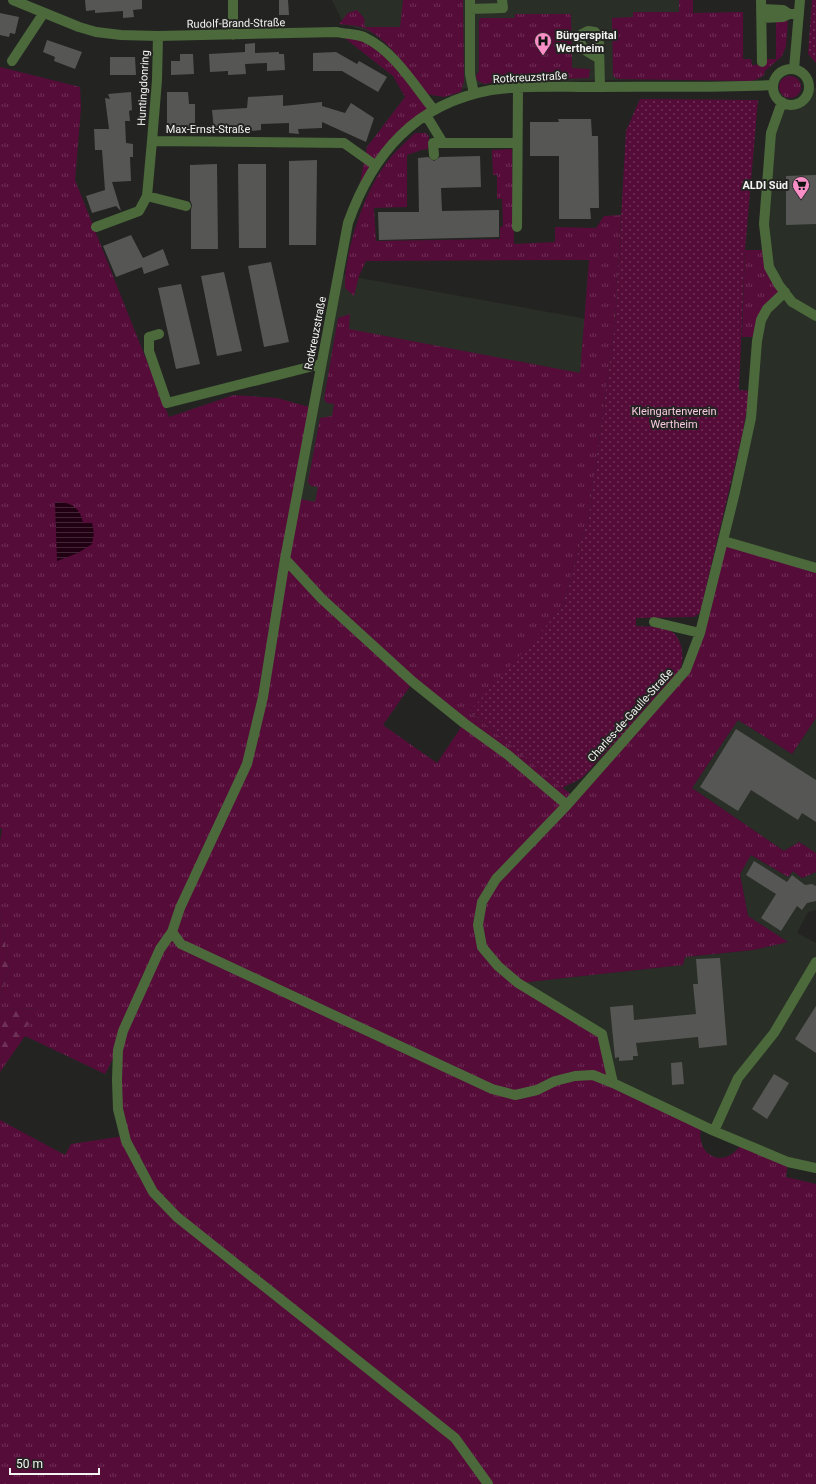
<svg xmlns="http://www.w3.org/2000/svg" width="816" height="1484" viewBox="0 0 816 1484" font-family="Roboto,sans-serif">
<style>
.built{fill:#292e27}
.grass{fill:url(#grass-tufts);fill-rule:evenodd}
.forest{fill:url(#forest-firs)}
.park{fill:url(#park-dots)}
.water{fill:url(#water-rules)}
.building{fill:#565755}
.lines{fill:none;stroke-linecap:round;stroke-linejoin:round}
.minor{stroke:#4c693b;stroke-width:10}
.labels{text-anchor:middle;stroke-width:4;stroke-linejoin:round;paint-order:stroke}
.street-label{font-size:11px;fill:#f3f4f2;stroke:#232422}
.poi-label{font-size:11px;font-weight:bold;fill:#f3f4f2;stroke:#232422;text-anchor:start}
.park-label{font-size:11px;fill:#f5c9de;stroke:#232422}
</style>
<defs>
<pattern id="grass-tufts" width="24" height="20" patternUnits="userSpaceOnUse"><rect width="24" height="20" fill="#550c39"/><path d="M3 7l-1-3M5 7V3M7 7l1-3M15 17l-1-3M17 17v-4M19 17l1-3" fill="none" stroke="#6e3056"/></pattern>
<pattern id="forest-firs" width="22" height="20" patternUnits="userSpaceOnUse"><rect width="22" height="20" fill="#550c39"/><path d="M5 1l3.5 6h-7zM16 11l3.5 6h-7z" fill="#6e3056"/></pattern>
<pattern id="park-dots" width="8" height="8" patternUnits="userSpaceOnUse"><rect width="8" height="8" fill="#550c39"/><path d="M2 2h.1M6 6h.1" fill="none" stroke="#6e3056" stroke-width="1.8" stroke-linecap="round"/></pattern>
<pattern id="water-rules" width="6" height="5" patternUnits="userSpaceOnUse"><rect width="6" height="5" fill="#210013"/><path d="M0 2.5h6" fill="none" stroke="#422636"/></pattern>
</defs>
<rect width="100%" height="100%" fill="#232422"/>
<path class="built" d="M332,0H690V78L484,83L440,95L418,81L379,35L344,24Z
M809,87L816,88V568L724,541L751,418L767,250L771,133L786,104L798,103L803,100Z
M338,274L615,324L568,582L296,498Z
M816,718V853L799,842L784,851L692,788L738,720L792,754Z
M750,855L788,877L793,871L802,878L816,872V910L808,912L797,933L816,943V1168L788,1162L613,1083L518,983L682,965L685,957L753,950L787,942L748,916L740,874Z"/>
<path class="grass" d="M403,0H463L464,81L461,92L444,97L426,94C414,75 383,33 361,27C354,25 346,25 339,24L348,13L357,10L364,18L365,27H400Z
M679,0H693V13L743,12V59H751L752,65L766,64L767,59H776V21H788L786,46L782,56L765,71L764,75L758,79L751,81L618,79L613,76L612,18L633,17V12H679Z
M515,14H571L572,68L590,69L589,78L503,81L484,84L477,80L476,76L479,71V20L481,18H515Z
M337,32L364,37L385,52L434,110L402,133L357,198L367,147L405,97L393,76Z
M0,67L80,87L81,108L75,180L169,417L234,395L277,398L313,408L296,498L315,502L318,487L311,486L308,482L320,418L332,416L334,404L327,403L324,399L338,318L350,314L349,329L580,373L589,260L366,261L359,276L354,296L345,288C344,254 363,197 382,169C391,155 404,144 415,133H426L429,137L428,149C418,150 415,153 407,155V207L374,208L376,241L500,239V227L503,226L502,199H497V175H493L492,150L512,149L514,244L555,242V227L596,228L604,216L621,215L615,324L589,515L562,608L471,712L574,797L686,670L723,545L816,568V718L792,754L738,720L692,788L784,851L799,842L816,853V872L802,878L793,871L788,877L751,855L740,874L748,916L788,942L753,950L685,957L683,965L519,983L602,1034L613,1083L702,1125C693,1153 722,1171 740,1146L788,1162L786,1177L816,1184V1484H0V1120L65,1155L71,1144L124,1136L117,1051L105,1074L25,1036L0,1072V1061L39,1009L15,1008L0,1011V995L9,969L0,911V841L2,829L0,828ZM413,682L464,723L437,763L383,725Z
M779 87a11 11 0 1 1 22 0a11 11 0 1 1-22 0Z
M745,250H767L785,292L767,309L758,337H742Z"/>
<path class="forest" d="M0,911L9,969L0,995Z
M15,1008L40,1009L0,1061V1011Z"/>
<path class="park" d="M812,0H816V63L808,54Z
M640,99L758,100L745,250L739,390L750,391L743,431L700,613L694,617L636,618V626C644,627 653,626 661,627C683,631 686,656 679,673L582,778L562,788L470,711L562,608L589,515L615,324L626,131Z"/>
<path class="water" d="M55,502C71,502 80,507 83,523H92L94,533L92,544L78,553L57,561Z"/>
<path class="building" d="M85,0H142V9L133,10L134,17L123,18V11L95,13V10L86,11Z
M279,0H288L289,15H279Z
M0,13L19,17L15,34L10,33L9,37L0,35Z
M47,40L82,52L75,69L54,61L55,57L43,52Z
M255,43V53L279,52V54H284L285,70L267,71V63L245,64L246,74L228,75V71L210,72L209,54L245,52V44Z
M336,52L357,64L359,61L387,77L378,92L342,71H313V53Z
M180,54H193L194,74L171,75V61H180Z
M110,57H135L136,75H110Z
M131,92L132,110L129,111L130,121H125L126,143L133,144V157H130L131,181L112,182L121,211L116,206L92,213L86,196L105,190L102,150H95L94,129H109L105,98L110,99L108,94Z
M167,92H188L189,104H195V124L191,123V130L167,131Z
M283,95V106L322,102V106L345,113L351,103L374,118L366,142L322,122V128L298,129L299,134L289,133V123L261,124V130L242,132V128L214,130L212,110L247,108L248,97Z
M558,119H591L592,136H598L599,208H590L591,219H559V156H530V122H559Z
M480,156L481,187L441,188L442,211L499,210V237L379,240L378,212H419L418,158L428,157L434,161L440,157Z
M317,160L316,245H289V161Z
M217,164L218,249H191V210L192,205L190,200V165Z
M238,164H266V248H239Z
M816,175V224L786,225V176Z
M131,235L143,258L163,249L169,265L144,274L142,267L116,277L103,246Z
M271,262L289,342L264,347L248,266Z
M224,272L242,351L217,356L201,276Z
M181,284L200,364L176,369L158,288Z
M736,729L816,780V822L802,813L798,820L751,790L738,811L700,787Z
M754,861L787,882L792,875L805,885L812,884L816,886V901L807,903L802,910L797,906L781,931L761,918L776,894L746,875Z
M720,958L727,1045L699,1048L698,1037L636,1043L638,1056H633V1060L619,1061V1057L615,1058L610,1007L633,1005L634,1020L696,1014L693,984H698L696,959Z
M816,1006V1053L795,1039Z
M682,1062L684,1084L672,1085L671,1063Z
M774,1074L789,1083L767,1119L752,1109Z"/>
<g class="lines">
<path class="minor" d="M13,0L79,27L96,32L121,35L158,36L337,32C345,34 356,34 364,37C394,51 414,85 434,110
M233,0V35
M470,0V74L474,94
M761,0L762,62
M470,9L503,8L502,0
M761,9L783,10L789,14
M762,18L783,17L789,14H799
M599,58C589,53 583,51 579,40L582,34L588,31L595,32L598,37L599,44L600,86
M12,61L43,14
M773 87a18 18 0 1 1 36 0a18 18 0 1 1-36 0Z
M794,69L800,0
M782,102L771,133L764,224L767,250L769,267L779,285L792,302L816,316
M426,115L443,143
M152,141L157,80L158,36
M434,155L433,143H517
M147,196L186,206
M96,227L139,211L147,196L152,141L344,143L375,165
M517,227L518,88
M159,334L149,337V351L167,403L321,364
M724,541L816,568
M285,559L322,599L413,682L464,723L508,755L567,805
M654,622L700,633
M172,932L181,944L492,1089L515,1095L537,1090L555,1081L575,1076L593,1075L613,1083L714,1131
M816,962L774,1033L738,1078L714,1131L788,1162L816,1168
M613,1083L602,1034L518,983L498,966L482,947L478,925L482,902L496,879L567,805L686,670L700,633L735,492L751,418L757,341L761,320L767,309L785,292
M488,1484L455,1438L177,1217L153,1192L126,1141L118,1109L117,1080L118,1050L123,1031L160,949L172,932L180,908L247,764L263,697L285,559L348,223C373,153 415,104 491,90C523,85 556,87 588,87C650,86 711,88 773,85"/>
</g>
<defs>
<symbol id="hospital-pin" viewBox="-11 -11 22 30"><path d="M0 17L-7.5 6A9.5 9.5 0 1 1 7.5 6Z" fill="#fa8fc7" stroke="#232422"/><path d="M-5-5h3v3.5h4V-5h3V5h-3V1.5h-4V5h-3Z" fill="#111"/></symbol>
<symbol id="supermarket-pin" viewBox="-11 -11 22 30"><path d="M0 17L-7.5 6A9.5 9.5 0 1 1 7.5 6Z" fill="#fa8fc7" stroke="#232422"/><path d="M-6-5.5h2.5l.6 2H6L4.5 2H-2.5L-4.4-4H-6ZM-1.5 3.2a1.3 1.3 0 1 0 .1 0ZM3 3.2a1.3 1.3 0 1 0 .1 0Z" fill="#111"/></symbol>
</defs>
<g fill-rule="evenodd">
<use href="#hospital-pin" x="533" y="31" width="20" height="27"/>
<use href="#supermarket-pin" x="791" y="175" width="20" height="27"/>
</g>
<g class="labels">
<g class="street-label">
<text transform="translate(236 23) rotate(-1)" y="4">Rudolf-Brand-Straße</text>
<text transform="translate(530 77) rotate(-3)" y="4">Rotkreuzstraße</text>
<text transform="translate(143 88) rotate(-87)" y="4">Huntingdonring</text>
<text x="208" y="133">Max-Ernst-Straße</text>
<text transform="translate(315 333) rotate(-79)" y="4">Rotkreuzstraße</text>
<text transform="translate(630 715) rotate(-48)" y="4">Charles-de-Gaulle-Straße</text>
</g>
<g class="poi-label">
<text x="556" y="39">Bürgerspital<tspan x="556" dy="13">Wertheim</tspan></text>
<text x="788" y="189" text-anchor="end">ALDI Süd</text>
</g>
<g class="park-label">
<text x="674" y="415">Kleingartenverein<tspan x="674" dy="13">Wertheim</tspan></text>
</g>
</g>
<path d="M10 1468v6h89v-6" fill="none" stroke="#f3f4f2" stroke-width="2"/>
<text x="16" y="1468" font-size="12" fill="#f3f4f2" stroke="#232422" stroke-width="3" paint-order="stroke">50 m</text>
</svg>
